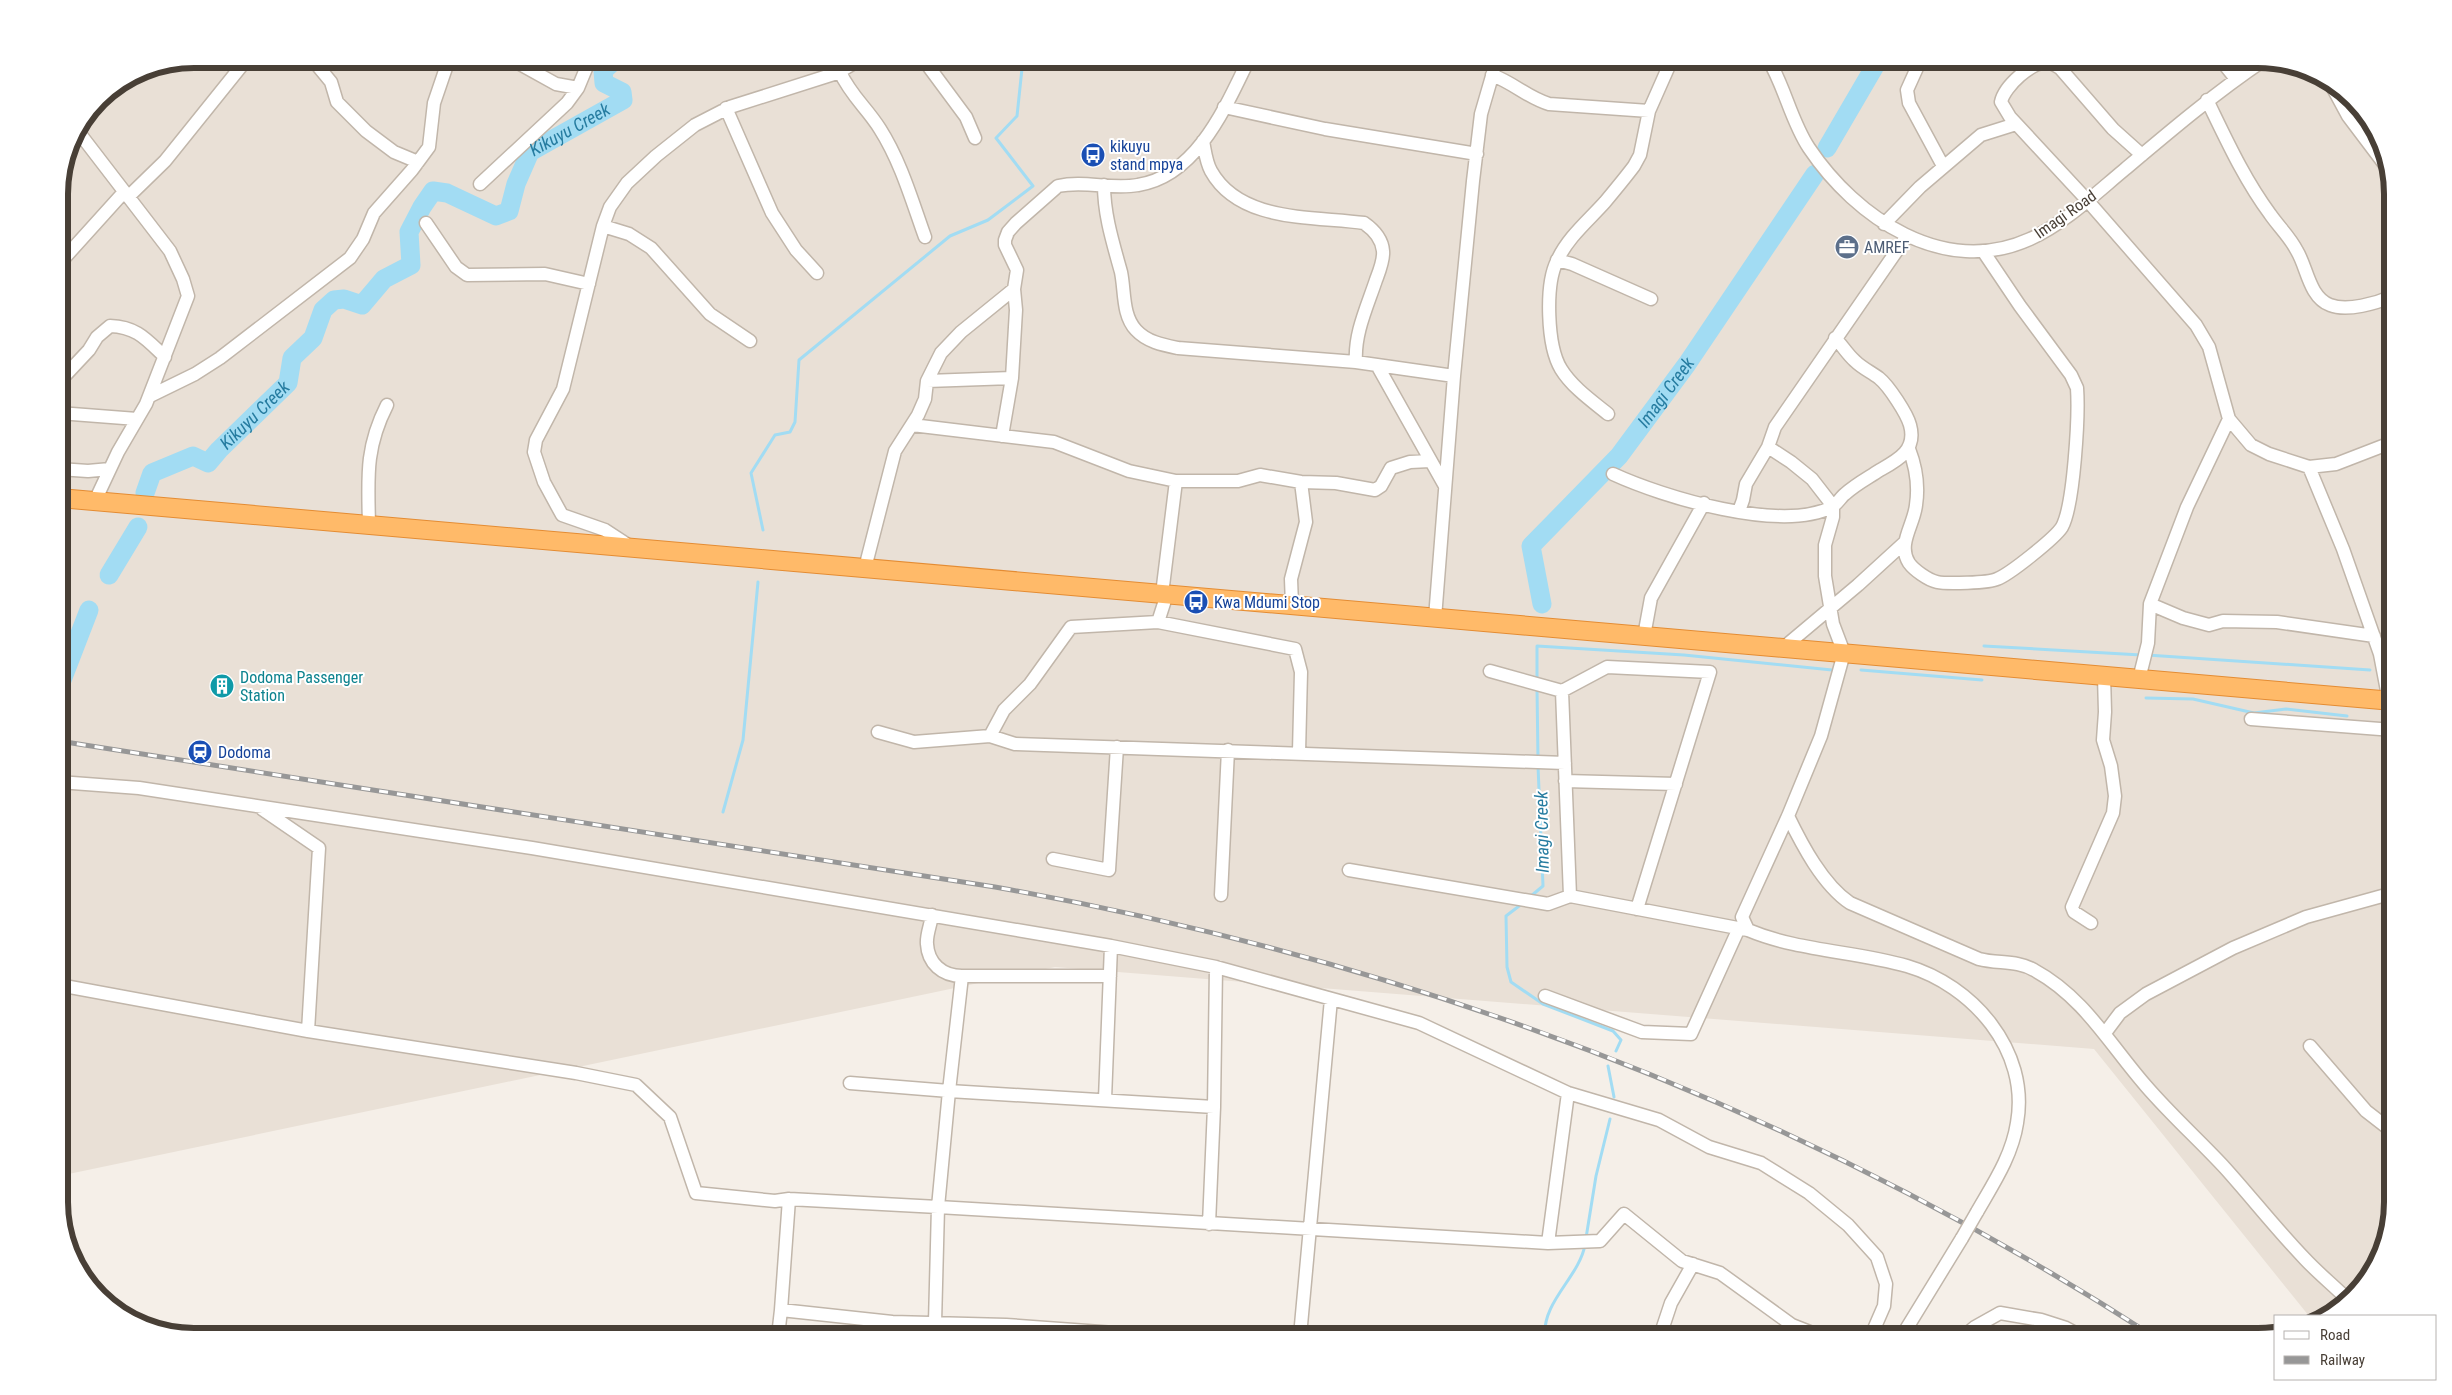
<svg xmlns="http://www.w3.org/2000/svg" width="2452" height="1395" viewBox="0 0 2452 1395" font-family="'Roboto Condensed',sans-serif">
<style>
.residential{fill:#e9e0d6}
.lines{fill:none;stroke-linecap:round;stroke-linejoin:round}
.stream{stroke:#a2dcf3;stroke-width:3}
.river{stroke:#a2dcf3;stroke-width:19}
.minor-casing{stroke:#c1b6aa;stroke-width:15}
.highway-casing{stroke:#e48c33;stroke-width:20}
.minor{stroke:#fff;stroke-width:12}
.highway{stroke:#ffba69;stroke-width:18}
.rail-casing{stroke:#979797;stroke-width:5}
.rail{stroke:#fff;stroke-width:3;stroke-dasharray:9;stroke-linecap:butt}
.minor-bridge-casing{stroke:#c1b6aa;stroke-width:15;stroke-linecap:butt}
.minor-bridge{stroke:#fff;stroke-width:12}
.labels{text-anchor:middle;stroke-width:4;stroke-linejoin:round;paint-order:stroke}
.transit-label{font-size:16px;fill:#164399;stroke:#fff;text-anchor:start}
.street-label{font-size:16px;fill:#483f36;stroke:#fff}
.service-label{font-size:16px;fill:#4e5e75;stroke:#fff;text-anchor:start}
.culture-label{font-size:16px;fill:#0d838f;stroke:#fff;text-anchor:start}
.water-label{font-size:18px;font-style:italic;fill:#267ca0;stroke:#fff}
.rim{fill:none;stroke:#483f36;stroke-width:6}
</style>
<rect width="100%" height="100%" fill="#f5efe8"/>
<path class="residential" d="M194,59H2258L2326,77L2375,126L2393,185V1201L2375,1269L2328,1316H2309L2094,1049L1055,967L59,1176V185L69,142L98,98L142,69Z"/>
<g class="lines">
<path class="stream" d="M763,530L751,473L775,435L790,432L795,422L799,360L950,236L988,220L1033,186L996,138L1017,116L1023,59
M1984,646L2141,655
M2147,655L2370,670
M1861,670L1982,680
M1537,682V646L1684,655L1832,670
M1537,688L1538,760
M2146,698L2193,699L2254,713L2286,709L2347,716
M723,812L743,740L758,582
M1531,896L1543,886L1538,766
M1523,903L1506,916L1507,967L1511,982L1543,1004L1613,1031L1621,1040L1616,1051
M1608,1066L1614,1097
M1586,1238L1596,1176L1610,1119
M1545,1336C1542,1302 1579,1277 1585,1245"/>
<g class="river">
<path d="M1827,148L1879,59"/>
<path id="s1" d="M145,493L152,473L193,456L208,463L219,450L288,383L292,358L313,338L323,310L334,300L344,299L362,305L384,279L411,265L409,232L422,207L433,191L447,193L496,216L509,211L516,184L530,152L623,100L622,92L604,83L603,71L616,59"/>
<path d="M109,575L138,527"/>
<path id="s2" d="M1542,604L1531,546L1619,456L1687,364L1815,174"/>
<path d="M62,680L89,610"/>
</g>
<defs>
<path id="minor" d="M312,59L331,82L337,102L366,131L394,152L418,162
M511,59L556,84L578,88
M923,59L966,117L975,138
M1768,59C1785,87 1791,121 1809,148C1856,218 1944,278 2030,239C2065,223 2095,194 2124,170C2169,132 2215,93 2264,60
M1921,59L1907,90L1909,103L1943,166
M2220,59L2236,79
M840,72C851,96 867,108 880,129C901,162 912,201 925,237
M1492,75C1514,83 1528,98 1549,104L1649,111
M2328,79L2348,116L2388,169
M2207,100C2226,139 2244,179 2270,214C2279,227 2290,237 2297,251C2307,267 2309,297 2330,305C2347,312 2377,303 2393,296
M1224,107L1325,129L1477,154
M726,108L772,213L796,250L817,273
M77,130L170,251L183,279L188,296L146,404L118,452L95,501
M1203,141C1205,151 1206,162 1211,171C1240,223 1314,216 1364,223C1374,230 1382,238 1383,251C1384,260 1379,272 1376,280C1367,307 1354,334 1356,362
M2142,155L2113,129L2060,68C2057,67 2053,63 2049,63C2032,60 2004,87 2001,102L2010,117L2087,200L2196,325L2209,347L2229,419L2251,445L2269,454L2309,467L2336,464L2393,442
M480,184L567,103L578,88L590,59
M1104,185C1104,215 1113,243 1121,272C1125,291 1122,315 1136,330C1147,342 1163,345 1178,348L1356,362L1454,376
M128,197L165,161L247,59
M426,223L456,267L467,275L545,274L589,284
M1884,224L1920,187L1981,135L2016,124
M603,226L629,234L651,248L710,314L750,341
M1557,260L1572,264L1651,299
M59,264L124,192
M1377,365L1445,486
M927,381L1012,378
M59,382L89,350L97,337L110,326C137,327 146,339 165,357
M150,396L195,374L220,358L350,258L363,239L374,213L412,170L429,147L434,103L449,59
M59,413L137,419
M1608,414C1592,401 1572,387 1561,369C1547,346 1545,285 1557,261C1568,237 1588,221 1605,202C1615,190 1625,178 1634,166L1640,155L1649,111L1672,59
M912,425L1054,442L1129,471L1176,481H1238L1260,475L1301,482L1336,483L1375,490L1381,486L1391,468L1410,462L1430,461
M1002,436L1012,378L1016,310L1014,289L1017,270L1005,245V240L1008,232L1016,223L1058,186C1085,180 1111,190 1138,185C1197,176 1226,106 1249,59
M1768,447L1791,462L1812,479L1833,506V517L1825,545V576L1833,624L1844,653L1821,736L1788,816L1742,917L1748,930C1798,951 1854,951 1907,966C1972,985 2030,1050 2017,1123C2012,1156 1993,1184 1977,1212
M1909,449C1916,467 1919,485 1916,505C1914,525 1897,544 1909,563C1914,570 1928,580 1937,582C1946,584 1989,583 1997,579C2010,574 2055,538 2062,527C2074,505 2079,415 2077,388L2071,375L2020,306L1983,251
M2309,467L2343,549L2380,654L2389,701
M59,469L88,471L110,469
M1613,474C1663,497 1781,533 1832,507C1837,504 1841,497 1845,494C1856,484 1868,478 1880,470C1898,460 1917,450 1910,425C1907,414 1889,386 1879,378C1871,372 1862,368 1855,361C1847,354 1842,345 1835,338
M1739,511L1743,500L1746,484L1768,447L1775,427L1907,236
M369,525C368,478 365,448 387,405
M631,547L605,530L562,515L544,482L534,452L536,440L563,389L603,226L610,207L627,183L656,156L695,125L730,107L837,73L861,59
M865,568L895,451L918,415L925,399L927,381L941,353L961,332L1014,289
M1162,594L1176,481
M2150,604L2183,618L2209,625L2223,621L2277,622L2374,636
M1292,605L1291,579L1306,522L1301,482
M1435,618L1454,376L1473,181L1481,114L1497,59
M1158,622L1167,594
M1644,636L1651,598L1704,503
M1783,648L1858,585L1904,543
M1490,671L1562,691L1607,667L1710,672L1637,909
M2139,679L2148,643L2150,604L2187,507L2229,419
M1562,691L1570,896
M2251,719L2393,730
M878,732L914,742L990,736
M1299,752L1301,672L1295,649L1158,622L1071,627L1030,684L1004,710L990,736L1015,744L1565,763
M1565,781L1676,784
M59,782L139,788L532,848L1111,946L1216,967L1419,1023L1568,1093L1659,1120L1709,1147L1761,1163L1809,1193L1848,1225L1877,1257L1886,1284L1884,1306L1871,1336
M262,809L319,848L308,1031
M1788,816C1802,845 1823,885 1850,903L1979,959C1998,964 2017,960 2034,970C2084,997 2110,1045 2146,1086C2171,1115 2199,1140 2225,1168C2252,1198 2277,1230 2305,1259C2318,1273 2333,1285 2346,1298
M1053,859L1109,870L1117,747
M1349,870L1548,904L1570,896L1748,930
M1221,895L1228,750
M932,915C931,924 926,935 927,944C928,963 942,976 962,976
M2091,923L2074,912L2072,907L2113,813L2115,796L2111,766L2103,740L2105,712L2104,676
M1216,967L1214,1107L949,1091L938,1207L1548,1243L1600,1241L1624,1214L1682,1261L1720,1273L1792,1325L1820,1336
M59,985L308,1031L576,1073L636,1085L670,1117L696,1193L775,1201L789,1199L938,1207L935,1323
M1545,996L1642,1032L1691,1034L1739,928
M2105,1033L2120,1013L2146,994L2233,948L2306,917L2393,893
M2310,1046L2366,1111L2393,1132
M850,1083L949,1091L962,976H1110
M1105,1099L1111,946
M1209,1224L1214,1107
M1548,1243L1568,1093
M781,1310L789,1199
M778,1336L781,1310L892,1322
M890,1336L892,1322L1006,1325L1156,1336
M1300,1336L1331,999
M1660,1336L1671,1303L1693,1264
M1902,1336L1962,1238
M1964,1336L1975,1327L2000,1313L2041,1320L2066,1328L2081,1336"/>
<path id="highway" d="M59,498L2393,701"/>
</defs>
<use href="#minor" class="minor-casing"/>
<use href="#highway" class="highway-casing"/>
<use href="#minor" class="minor"/>
<use href="#highway" class="highway"/>
<defs>
<path id="rail" d="M59,741L995,887C1411,961 1797,1106 2153,1336"/>
</defs>
<use href="#rail" class="rail-casing"/>
<use href="#rail" class="rail"/>
<defs>
<path id="minor-bridge" d="M1962,1238L1977,1212"/>
</defs>
<use href="#minor-bridge" class="minor-bridge-casing"/>
<use href="#minor-bridge" class="minor-bridge"/>
</g>
<defs>
<symbol id="bus-disc" viewBox="-11 -11 22 22"><circle r="9.5" fill="#1a4fb4" stroke="#fff"/><path d="M-5-6H5V4H4V6H2V4H-2V6H-4V4H-5ZM-3.5-4V0h7V-4ZM-3.5 1.2v1.5H-2V1.2ZM2 1.2v1.5H3.5V1.2Z" fill="#fff"/></symbol>
<symbol id="office-disc" viewBox="-11 -11 22 22"><circle r="9.5" fill="#5c6f8a" stroke="#fff"/><path d="M-6-3h4V-5.5h4V-3h4V5H-6ZM-1-4.5V-3h2v-1.5ZM-6 0V1H6V0Z" fill="#fff"/></symbol>
<symbol id="building-disc" viewBox="-11 -11 22 22"><circle r="9.5" fill="#0f9aa8" stroke="#fff"/><path d="M-4-6H4V6H1V3H-1V6H-4ZM-2.5-4.3h1.7v1.8h-1.7ZM.8-4.3h1.7v1.8H.8ZM-2.5-1h1.7V.8h-1.7ZM.8-1h1.7V.8H.8Z" fill="#fff"/></symbol>
<symbol id="station-disc" viewBox="-11 -11 22 22"><circle r="9.5" fill="#1a4fb4" stroke="#fff"/><path d="M-3-6H3Q5-6 5-4V2Q5 4 3 4L4.5 6H3L1.5 4h-3L-3 6H-4.5L-3 4Q-5 4-5 2V-4Q-5-6-3-6ZM-3.5-4v3h7v-3ZM-3.5 1v1.5H-2V1ZM2 1v1.5H3.5V1Z" fill="#fff"/></symbol>
</defs>
<g fill-rule="evenodd">
<use href="#bus-disc" x="1079" y="141" width="28" height="28"/>
<use href="#office-disc" x="1833" y="233" width="28" height="28"/>
<use href="#bus-disc" x="1182" y="588" width="28" height="28"/>
<use href="#building-disc" x="208" y="672" width="28" height="28"/>
<use href="#station-disc" x="186" y="738" width="28" height="28"/>
</g>
<g class="labels">
<g class="transit-label">
<text x="1110" y="152">kikuyu<tspan x="1110" dy="18">stand mpya</tspan></text>
<text x="1214" y="608">Kwa Mdumi Stop</text>
<text x="218" y="758">Dodoma</text>
</g>
<g class="street-label">
<text transform="translate(2065 214) rotate(-35)" y="6">Imagi Road</text>
</g>
<g class="service-label">
<text x="1864" y="253">AMREF</text>
</g>
<g class="culture-label">
<text x="240" y="683">Dodoma Passenger<tspan x="240" dy="18">Station</tspan></text>
</g>
<g class="water-label">
<text dy="6" stroke="none"><textPath href="#s1" startOffset="659">Kikuyu Creek</textPath></text>
<text dy="6" stroke="none"><textPath href="#s2" startOffset="264">Imagi Creek</textPath></text>
<text dy="6" stroke="none"><textPath href="#s1" startOffset="149">Kikuyu Creek</textPath></text>
<text transform="translate(1542 832) rotate(-91)" y="6">Imagi Creek</text>
</g>
</g>
<path d="M0 0H2452V1395H0ZM194 68H2258A126 126 0 0 1 2384 194V1202A126 126 0 0 1 2258 1328H194A126 126 0 0 1 68 1202V194A126 126 0 0 1 194 68Z" fill="#fff" fill-rule="evenodd"/>
<path class="rim" d="M194 68H2258A126 126 0 0 1 2384 194V1202A126 126 0 0 1 2258 1328H194A126 126 0 0 1 68 1202V194A126 126 0 0 1 194 68Z"/>
<rect x="2274" y="1315" width="162" height="65" fill="#ffffff" stroke="#b6b2af"/>
<rect x="2284" y="1331" width="25" height="8" fill="#ffffff" stroke="#b6b2af"/>
<text x="2320" y="1340" font-size="15" fill="#483f36">Road</text>
<rect x="2284" y="1356" width="25" height="8" fill="#979797" stroke="#b6b2af"/>
<text x="2320" y="1365" font-size="15" fill="#483f36">Railway</text>
</svg>
